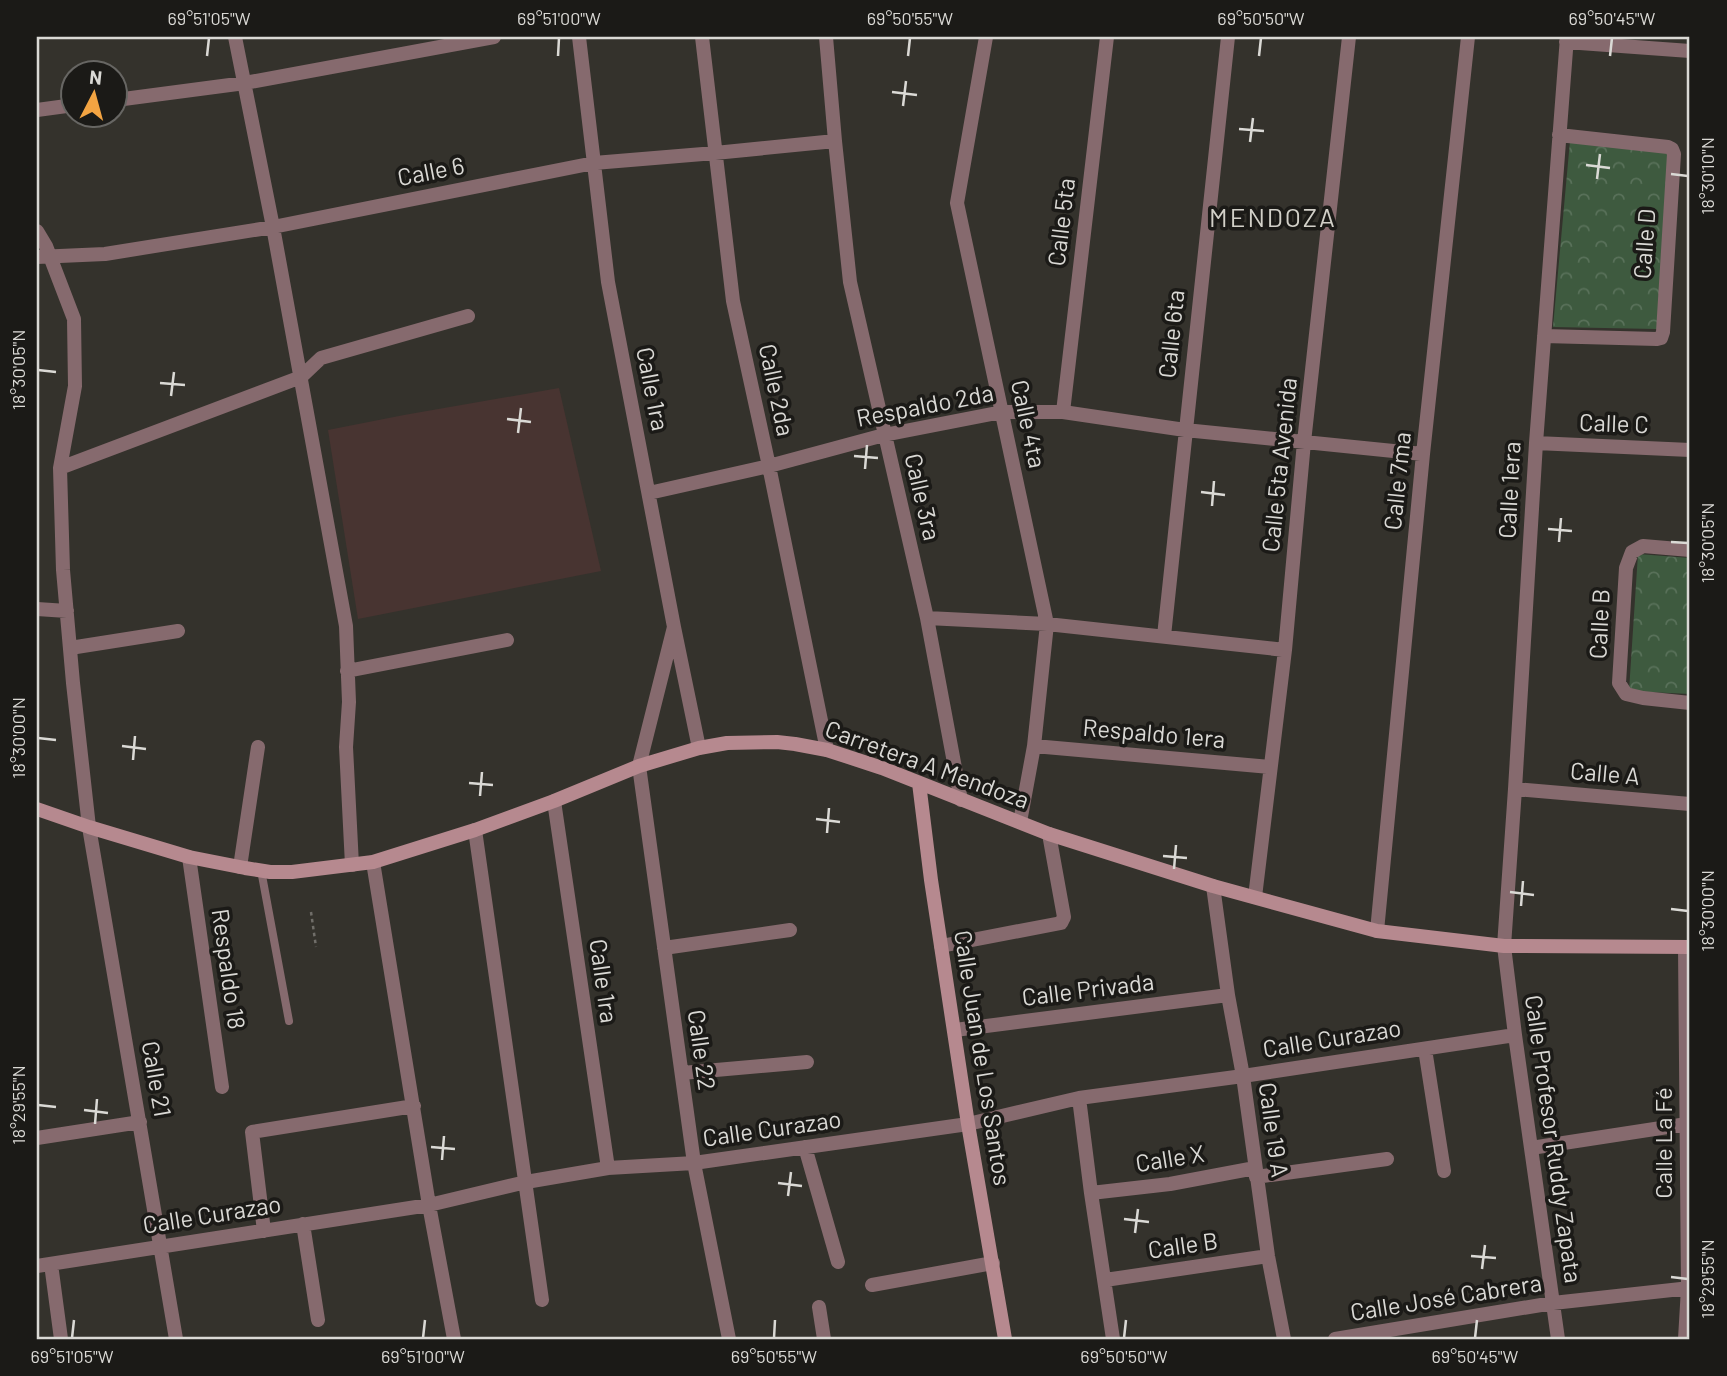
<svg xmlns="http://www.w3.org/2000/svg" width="1727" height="1376" viewBox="0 0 1727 1376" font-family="Barlow,sans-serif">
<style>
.education{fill:#483431}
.park{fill:url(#park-crowns)}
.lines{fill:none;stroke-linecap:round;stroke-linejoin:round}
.path{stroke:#706e69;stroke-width:2.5;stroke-dasharray:3.5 3.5;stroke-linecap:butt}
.lane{stroke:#866a6e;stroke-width:8}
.street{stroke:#866a6e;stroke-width:14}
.secondary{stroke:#b6898f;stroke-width:14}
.ticks{fill:none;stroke:#dad9d5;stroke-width:2.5}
.labels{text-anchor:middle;stroke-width:7;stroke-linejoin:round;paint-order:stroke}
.street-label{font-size:24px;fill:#dad9d5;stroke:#1b1a17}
.neighbourhood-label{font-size:26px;letter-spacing:2px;fill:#d2d0c8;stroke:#1b1a17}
.neatline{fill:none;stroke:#dad9d5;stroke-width:2.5}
.ticks-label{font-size:18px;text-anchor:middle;fill:#dad9d5}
</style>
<defs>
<pattern id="park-crowns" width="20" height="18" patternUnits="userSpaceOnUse" patternTransform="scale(1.75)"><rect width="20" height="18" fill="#3e5a3f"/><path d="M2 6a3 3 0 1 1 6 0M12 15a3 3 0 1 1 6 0" fill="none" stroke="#59715a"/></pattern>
</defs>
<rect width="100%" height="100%" fill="#34322c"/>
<path class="education" d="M559,388L601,571L358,619L328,430L404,415Z"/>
<path class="park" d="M1570,141L1669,152L1657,329L1553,327Z
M1638,554L1690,558V694L1629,691Z"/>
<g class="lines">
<path class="path" d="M311,912L316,947"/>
<path class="lane" d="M261,870L289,1021"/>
<path class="street" d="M235,37L273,227L346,626L349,702L346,747L352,865
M579,37L608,282L674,627L699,748
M702,37L733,301L769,466L827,750
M826,37L835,141L850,282L927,618L961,800
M986,37L957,203L1047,624L1034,746L1020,822
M1566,42L1690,51
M116,100L245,83L494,37
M37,110L74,105
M37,231L46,246L74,319L75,386L60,468L63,570L73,683L89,827L176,1339
M37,257L105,254L273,227L594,163L715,153L835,141
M1544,336L1657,339L1661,338L1663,332L1674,154L1672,149L1668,147L1559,135
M1063,412L1107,37
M1536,443L1690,450
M60,468L301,377L321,358L468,316
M649,493L769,466L884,435L1002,412H1063L1185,430L1423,454
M1690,550L1643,546L1632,552L1626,568L1619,683L1626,694L1643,698L1690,703
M37,609L67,611
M927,618L1047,624L1285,650
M674,627L639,766L694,1163L729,1339
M1164,636L1228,37
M70,648L178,631
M347,671L507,640
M1034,746L1270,767
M1515,789L1690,804
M554,801L608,1168
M475,830L542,1300
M189,857L222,1087
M373,862L429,1205L454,1339
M240,867L258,747
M1213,886L1228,995L1243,1076L1268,1256L1284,1339
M1255,897L1285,650L1304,442L1349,37
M1377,931L1423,454L1468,37
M941,946L1061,923L1064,917L1049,834
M664,948L790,930
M955,1030L1228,995
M1425,1049L1444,1171
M682,1073L807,1062
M1079,1098L1091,1193L1113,1339
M37,1138L140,1122
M805,1147L838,1262
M1531,1148L1687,1124
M1256,1177L1387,1159
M1091,1193L1170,1184L1255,1168
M303,1224L318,1320
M264,1231L252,1132L414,1106
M51,1264L61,1339
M37,1266L429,1205L526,1182L608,1168L694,1163L968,1124L1079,1098L1243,1076L1515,1035
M1105,1280L1268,1256
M872,1285L993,1263
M819,1307L824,1339
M1335,1339L1553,1303L1690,1288
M1558,1339L1515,1035L1504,946L1515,789L1536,443L1567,37
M1685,1339L1688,1288L1685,947"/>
<path class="secondary" d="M919,783L931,880L968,1124L1005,1339
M37,809L89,827L189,857L245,868L270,872H292L373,862L475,830L554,801L639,766L699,748L727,743L777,742L795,744L827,750L882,768L1049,834L1213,886L1377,931L1504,946L1690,947"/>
</g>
<path class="ticks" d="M207,56L209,38M558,56L559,38M908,56L910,38M1259,56L1261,38M1610,56L1612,38M892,92L917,95M903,106L906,81M1239,129L1264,131M1250,142L1253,118M1586,165L1610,168M1671,174L1688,176M1597,179L1600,154M38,370L56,372M160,383L185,385M171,396L174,372M507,419L531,422M518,433L521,408M854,456L878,458M865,469L867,445M1201,492L1225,495M1212,506L1214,481M1548,529L1572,531M1559,542L1561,518M1671,542L1688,543M38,738L56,740M122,746L146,749M133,760L135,736M469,783L493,785M480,796L482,772M816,819L840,822M827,833L829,808M1163,856L1187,858M1174,869L1176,845M1510,892L1534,895M1521,906L1523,881M1671,909L1688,911M38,1105L56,1107M84,1110L108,1113M95,1124L97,1099M431,1147L455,1149M442,1160L444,1136M778,1183L802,1186M788,1196L791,1172M1124,1219L1149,1222M1135,1233L1138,1209M1471,1256L1496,1258M1482,1269L1485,1245M1671,1277L1688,1279M72,1338L74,1320M423,1338L425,1320M774,1338L775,1320M1124,1338L1126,1320M1475,1338L1477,1320"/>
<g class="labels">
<g class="street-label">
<text transform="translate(431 172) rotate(-11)" y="8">Calle 6</text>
<text transform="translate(1062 222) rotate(-83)" y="8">Calle 5ta</text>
<text transform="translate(1645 244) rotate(-86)" y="8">Calle D</text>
<text transform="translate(1172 334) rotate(-84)" y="8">Calle 6ta</text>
<text transform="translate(652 389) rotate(79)" y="8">Calle 1ra</text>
<text transform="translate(776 390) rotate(78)" y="8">Calle 2da</text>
<text transform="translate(925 406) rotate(-11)" y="8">Respaldo 2da</text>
<text transform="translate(1028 424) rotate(78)" y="8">Calle 4ta</text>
<text transform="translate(1614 424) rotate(2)" y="8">Calle C</text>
<text transform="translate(1280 465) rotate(-84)" y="8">Calle 5ta Avenida</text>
<text transform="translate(1398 481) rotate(-84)" y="8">Calle 7ma</text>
<text transform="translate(1510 490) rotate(-87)" y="8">Calle 1era</text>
<text transform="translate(922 497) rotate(77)" y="8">Calle 3ra</text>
<text transform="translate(1600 624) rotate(-87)" y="8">Calle B</text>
<text transform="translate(1154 734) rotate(5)" y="8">Respaldo 1era</text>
<text transform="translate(927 765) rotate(20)" y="8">Carretera A Mendoza</text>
<text transform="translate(1605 774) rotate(5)" y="8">Calle A</text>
<text transform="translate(228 969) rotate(82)" y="8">Respaldo 18</text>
<text transform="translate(603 981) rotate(82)" y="8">Calle 1ra</text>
<text transform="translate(1088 990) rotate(-7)" y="8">Calle Privada</text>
<text transform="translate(1332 1039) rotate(-9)" y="8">Calle Curazao</text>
<text transform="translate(701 1050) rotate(82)" y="8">Calle 22</text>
<text transform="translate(982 1058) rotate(81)" y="8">Calle Juan de Los Santos</text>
<text transform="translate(156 1079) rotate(80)" y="8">Calle 21</text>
<text transform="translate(772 1129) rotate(-8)" y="8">Calle Curazao</text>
<text transform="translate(1273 1130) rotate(82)" y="8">Calle 19 A</text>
<text transform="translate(1553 1139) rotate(82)" y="8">Calle Profesor Ruddy Zapata</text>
<text transform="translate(1664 1143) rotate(-90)" y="8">Calle La Fé</text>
<text transform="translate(1170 1159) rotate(-9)" y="8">Calle X</text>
<text transform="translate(212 1215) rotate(-9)" y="8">Calle Curazao</text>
<text transform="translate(1183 1246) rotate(-8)" y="8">Calle B</text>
<text transform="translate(1446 1298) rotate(-9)" y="8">Calle José Cabrera</text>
</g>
<g class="neighbourhood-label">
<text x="1273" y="227">MENDOZA</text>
</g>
</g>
<rect width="1727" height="1376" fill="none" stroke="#1b1a17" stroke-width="77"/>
<g transform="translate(94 94) rotate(6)"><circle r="33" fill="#1b1a17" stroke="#676663" stroke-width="2"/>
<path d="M0-5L12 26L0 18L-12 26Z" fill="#f3a442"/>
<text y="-10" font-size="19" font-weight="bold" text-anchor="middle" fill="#dad9d5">N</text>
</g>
<rect x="38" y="38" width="1650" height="1300" class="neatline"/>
<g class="ticks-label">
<text x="209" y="25">69°51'05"W</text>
<text x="559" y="25">69°51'00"W</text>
<text x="910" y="25">69°50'55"W</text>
<text x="1261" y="25">69°50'50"W</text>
<text x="1612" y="25">69°50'45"W</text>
<text transform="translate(1708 176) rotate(-90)" y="6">18°30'10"N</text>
<text transform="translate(19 370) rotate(-90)" y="6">18°30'05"N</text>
<text transform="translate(1708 543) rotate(-90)" y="6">18°30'05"N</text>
<text transform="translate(19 738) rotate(-90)" y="6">18°30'00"N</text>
<text transform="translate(1708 911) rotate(-90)" y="6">18°30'00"N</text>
<text transform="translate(19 1105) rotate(-90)" y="6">18°29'55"N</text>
<text transform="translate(1708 1279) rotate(-90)" y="6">18°29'55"N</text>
<text x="72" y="1363">69°51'05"W</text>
<text x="423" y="1363">69°51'00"W</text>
<text x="774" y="1363">69°50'55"W</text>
<text x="1124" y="1363">69°50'50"W</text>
<text x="1475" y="1363">69°50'45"W</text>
</g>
</svg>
